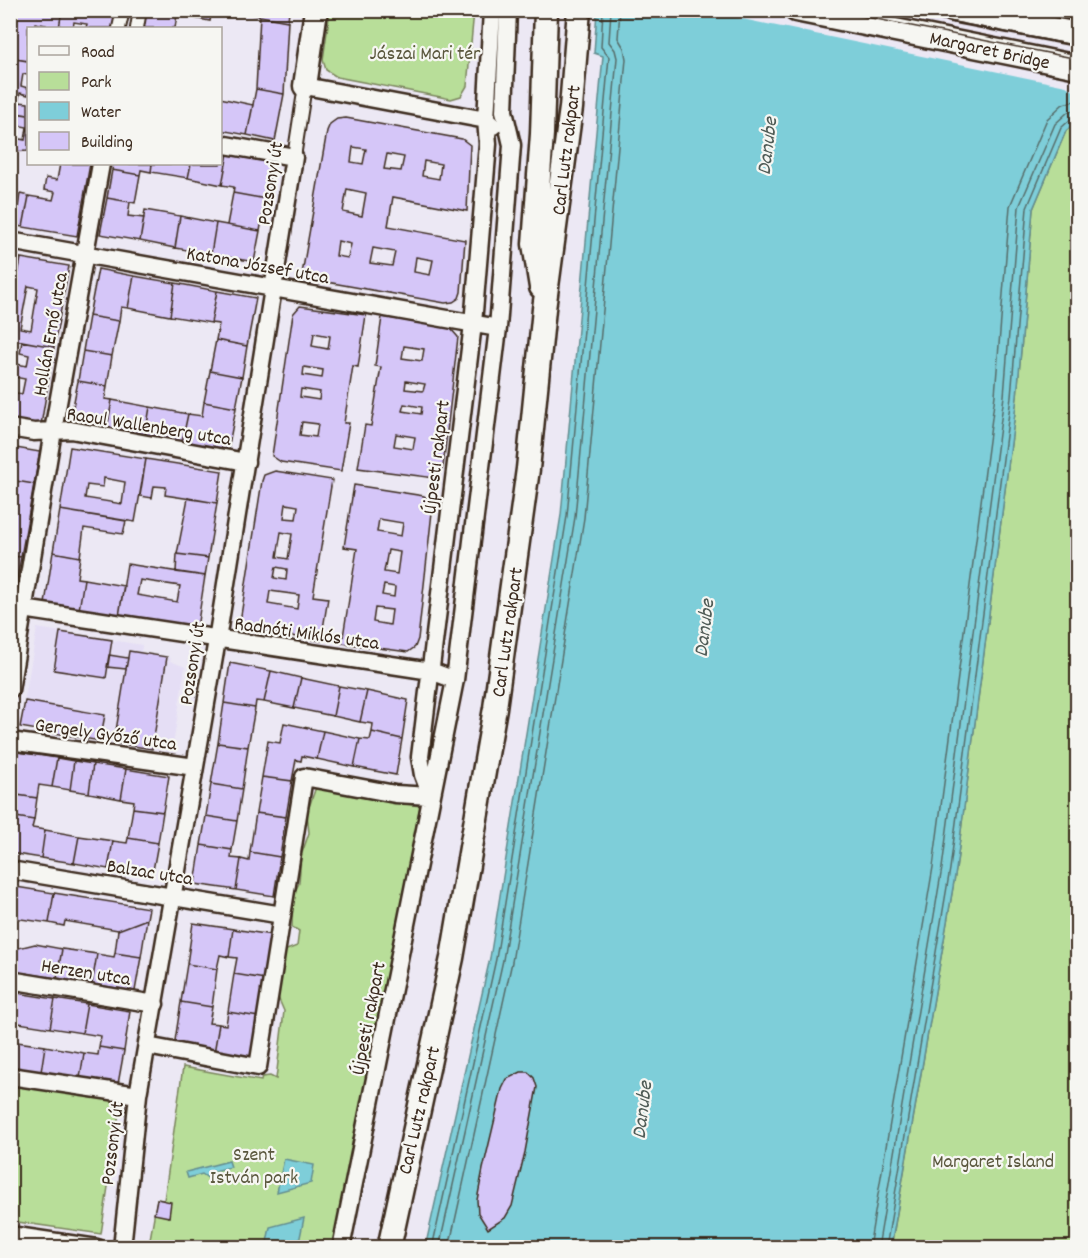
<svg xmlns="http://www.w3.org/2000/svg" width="1088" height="1258" viewBox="0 0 1088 1258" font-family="Dekko,sans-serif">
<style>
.built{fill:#e5def5}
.green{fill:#b8de99;stroke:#7a845c;stroke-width:1.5}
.water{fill:#7eced9;stroke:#638c8e;stroke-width:1.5}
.pier{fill:#ece8f4}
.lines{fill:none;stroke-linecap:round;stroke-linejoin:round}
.shore{stroke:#566c69;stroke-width:1.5}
.building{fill:#d5c6f8;stroke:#3b2a1e;stroke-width:1.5;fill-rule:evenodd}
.pedestrian-casing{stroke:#3b2a1e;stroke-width:16}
.minor-casing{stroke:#3b2a1e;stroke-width:21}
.secondary-casing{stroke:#3b2a1e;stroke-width:27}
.pedestrian{stroke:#f6f6f2;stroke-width:12}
.minor{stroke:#f6f6f2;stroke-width:16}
.secondary{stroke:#f6f6f2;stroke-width:22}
.tram{stroke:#3b2a1e;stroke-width:1.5}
.labels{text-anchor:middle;stroke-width:4.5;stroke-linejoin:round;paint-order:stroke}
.street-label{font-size:20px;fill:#3b2a1e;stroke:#f6f6f2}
.park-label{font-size:20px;fill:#5a573d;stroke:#f6f6f2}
.water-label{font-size:21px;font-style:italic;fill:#4f5b56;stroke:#f6f6f2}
</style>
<rect width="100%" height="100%" fill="#ece8f4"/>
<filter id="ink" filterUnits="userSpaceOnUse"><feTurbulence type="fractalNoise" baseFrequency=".0167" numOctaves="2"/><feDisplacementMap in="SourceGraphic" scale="12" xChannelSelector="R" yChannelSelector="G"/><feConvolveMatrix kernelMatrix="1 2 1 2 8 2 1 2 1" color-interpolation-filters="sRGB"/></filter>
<g filter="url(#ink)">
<path class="built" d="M37,628L142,645L141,653L171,658L170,661L185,667L172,752L20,727Z"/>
<path class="green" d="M330,11H474L467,86L461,96L451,99L337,77L326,70L323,60Z
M1077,121V1247L891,1248L956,870L1017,397L1033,209L1066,131Z
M317,784L407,801V804L420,806L334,1247L149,1245L157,1199L164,1200L183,1067L261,1081L262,1077L270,1076L276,1079L284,1011L277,995L284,951L297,946L299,931L292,927L293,896L299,883L301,856L309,833L307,813Z
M11,1082L121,1099L101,1234L11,1221Z"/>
<path class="water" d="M597,11H1077V121L1066,131L1033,209L1017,397L956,870L891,1247L425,1248L490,958L561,515L603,56L594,53Z
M284,1159L314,1165L311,1183L277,1192Z
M229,1161L231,1167L210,1172L209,1179L202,1174L188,1178L186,1172Z
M304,1218L298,1247H266L270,1227Z"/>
<path class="pier" d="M1031,10L1077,19V100L1074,91L1066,86L704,11Z"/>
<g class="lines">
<path class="shore" d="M432,1248L496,959L567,516L609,57L601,47L603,10
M439,1248L503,960L575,517L617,58L615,50L609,42L611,10
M449,1248L512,962L584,518L626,59L624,48L618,38L620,10
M869,1248L933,867L995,395L1010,206L1047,119L1063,104L1078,100
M878,1248L942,868L1004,396L1019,207L1055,124L1068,112L1078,109
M886,1248L950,869L1011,397L1027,208L1061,128L1072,118L1078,117"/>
</g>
<path class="building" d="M10,10H62L59,28H45L46,25L35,23L34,28H28V61L10,58Z
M62,10H118L114,28H86L87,24L74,22L73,28H59Z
M145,10L177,15L175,28H142Z
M153,10H212L210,21Z
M231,10H289L288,21L260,16Z
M260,16L288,21L284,94L256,89Z
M10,58L28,61V75L23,74L21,86L28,88V95L20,93L18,102L28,103V115L10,112Z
M256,89L284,94L275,141L247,135Z
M220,98L253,105L247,135L220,130Z
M10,112L28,115V151L10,152V137L25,140L27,127L12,124L10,130Z
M346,118L462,139L470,145L467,211L393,197L388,226L465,240L461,292L459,298L453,302L445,303L310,279L302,274L327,131L330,124L337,119ZM353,147L366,149L363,164L351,162ZM387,154L404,157L401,171L384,169ZM424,161L441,164L439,179L422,176ZM347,189L366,193L362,216L343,212ZM338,241L351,244L348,258L336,256ZM373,248L395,252L392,266L370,263ZM416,257L433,260L430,275L414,272Z
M220,151L228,153L222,185L188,178L191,164H220Z
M228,153L273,161L266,199L233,193L234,187L222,185Z
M35,164H90L77,236L23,227L29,196L53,200L55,192L44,190L46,178L57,180L60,164Z
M113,164H152L151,172L141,170L140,175L112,170Z
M152,164H191L188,178L151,172Z
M112,170L140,175L135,203L107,198Z
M233,193L266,199L260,231L227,225Z
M20,194L29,196L23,227L10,225V205L18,207Z
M107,198L130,202L128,216L144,218L140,241L100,234Z
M145,210L180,216L175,248L140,241Z
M180,216L216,223L211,254L175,248Z
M216,223L260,231L254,262L211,254Z
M10,256L21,258L14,297L10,296Z
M21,258L69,266L54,347L10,339V318ZM28,286L38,288L31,330L20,328Z
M98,269L134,276L128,308L121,307L119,321L89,316Z
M134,276L175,283L170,316L128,308Z
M175,283L217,291L211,323L170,316Z
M217,291L256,298L247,346L216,340L219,324L211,323Z
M10,296L14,297L10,318Z
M300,306L366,315L358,367L353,366L344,423H349L341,471L281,462L272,456L293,314ZM314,333L330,336L328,349L312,346ZM304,367L323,370L322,378L303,375ZM301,389L320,392L319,400L300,397ZM302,422L318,424L316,437L300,435Z
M89,316L119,321L112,356L83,351Z
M382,317L450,328L458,337L443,467L435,478L358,468L365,425L371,426L381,367L375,366ZM404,346L424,349L422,361L402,358ZM406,381L425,384L423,391L405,389ZM404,404L422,407L421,414L402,411ZM396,434L415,437L413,449L394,446Z
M216,340L247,346L242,377L210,371Z
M22,341L54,347L41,425L10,419V392L22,394L25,379L14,377L16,364L27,366L29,355L20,353Z
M83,351L112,356L107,386L78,381Z
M210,371L242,377L236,408L204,402Z
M78,381L107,386L105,399L112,400L107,429L70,422Z
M112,400L150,407L145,436L107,429Z
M204,402L236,408L228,450L182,442L188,414L202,416Z
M150,407L188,414L182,442L145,436Z
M10,447L40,452L34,484L10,480Z
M70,447L146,459L135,522L60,510ZM104,478L125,482L122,504L85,498L87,485L103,487Z
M146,459L222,471L217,503L165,495L166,487L154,486L152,498L140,496Z
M275,471L332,480L313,596L328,598L321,641L248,629L240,622L262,481L264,475ZM286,504L298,506L296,519L284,518ZM281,532L292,534L288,559L277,557ZM276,567L287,569L286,580L274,578ZM270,591L299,595L297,609L268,604Z
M10,480L34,484L21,557L10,556Z
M354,485L424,496L433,503L418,639L415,647L408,652L342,643L357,549L344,547ZM379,519L403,523L401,536L377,532ZM388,550L400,552L397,574L384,572ZM384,585L395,587L394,597L382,595ZM375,608L392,610L390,625L373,622Z
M188,498L217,503L208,558L177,554Z
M60,510L126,521L123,534L84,528L80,557L53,552Z
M53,552L80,557L77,578L84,579L79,610L45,604Z
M177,554L208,558L205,576L176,572Z
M10,556L21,557L14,594L10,593Z
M127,564L205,576L197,628L119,616ZM140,580L180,586L177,602L137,595Z
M84,579L124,586L119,616L79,610Z
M60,632L112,640L106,678L54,670Z
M129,651L167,657L152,749L114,743Z
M109,655L128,658L126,669L107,667Z
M230,663L271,671L264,702L256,701L255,708L224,703Z
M271,671L301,678L294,708L264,702Z
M301,678L339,686L333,716L294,708Z
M339,686L367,691L360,722L333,716Z
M367,691L408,700L402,739L372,732L373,724L360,722Z
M25,701L105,715L100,741L20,727Z
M224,703L255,708L248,747L218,743Z
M284,723L323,731L317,759L302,756L301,761L296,760L292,781L262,777L268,741L280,743Z
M323,731L360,739L354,767L317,759Z
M372,732L402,739L396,775L354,767L360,739L370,740Z
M218,743L248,747L242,789L211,784Z
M11,751L57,758L52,787L39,785L37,798L10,794Z
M57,758L74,761L70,790L52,787Z
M74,761L93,764L89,793L70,790Z
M93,764L126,769L121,799L89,793Z
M126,769L169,776L163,812L133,808L134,801L121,799Z
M262,777L292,781L286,817L256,813Z
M211,784L242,789L237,821L206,816Z
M10,794L37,798L34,820L10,816Z
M133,808L163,812L158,843L128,838Z
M256,813L286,817L280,857L250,852Z
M10,816L34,820L32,828L45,830L41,858L10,853Z
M206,816L237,821L232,850L201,845Z
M45,830L79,836L74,863L41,858Z
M79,836L113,841L108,869L74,863Z
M128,838L158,843L152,876L108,869L113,841L127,843Z
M201,845L232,850L231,858L241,859L236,890L195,884Z
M250,852L280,857L274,896L236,890L241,859L249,861Z
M10,886L54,893L49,923L14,918L10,938Z
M54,893L149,908L147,919L118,930L65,921L64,926L49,923Z
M147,919L141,957L115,953L118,930Z
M193,923L233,929L229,957L220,955L217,969L187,964Z
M233,929L272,935L265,979L234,974L237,958L229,957Z
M35,944L62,949L57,978L10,971V950Z
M62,949L97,954L92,984L57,978Z
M115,953L141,957L135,991L92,984L97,954L114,957Z
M187,964L217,969L212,1007L181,1002Z
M234,974L265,979L259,1017L228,1012Z
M10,992L17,993L12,1022L10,1021Z
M17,993L55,999L50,1028L12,1022Z
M55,999L87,1004L82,1033L50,1028Z
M181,1002L212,1007L209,1023L219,1024L214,1053L174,1047Z
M87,1004L130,1011L124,1051L99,1047L101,1036L82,1033Z
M228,1012L259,1017L252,1059L214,1053L219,1024L226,1025Z
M10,1041L45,1046L41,1072L10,1067Z
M45,1046L84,1053L80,1078L41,1072Z
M99,1047L124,1051L118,1084L80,1078L84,1053L98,1055Z
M521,1072H528L534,1078L537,1087L525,1152L512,1206L505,1218L488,1229L478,1213L477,1200L483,1169L502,1089L507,1079Z
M157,1199L171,1202L169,1217L154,1214Z"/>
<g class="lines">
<defs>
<path id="pedestrian" d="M119,28L123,10
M137,28L140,10
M294,157L305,86"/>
<path id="minor" d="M305,86L486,120L493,126
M10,241L498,328
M10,428L34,432L71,430L246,462
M10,607L431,671L455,680
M10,690L53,431L101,164
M10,741L195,767
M431,796L423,775L420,757L473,324L488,144L486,120L492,10
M10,870L282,915
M10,980L155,1004
M147,1046L258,1067L304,777L395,794L431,796
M10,1076L138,1095
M10,1235L97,1248
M122,1248L138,1095L217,640L294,157L220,144
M341,1248L455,680L498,328L512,145L504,111L508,10"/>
<path id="secondary" d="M796,10L1078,67
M953,10L1078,34
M305,86L316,10
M541,287L534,244L542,134L546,10
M389,1248L452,958L495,708L528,469L544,309L571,108L579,10"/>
</defs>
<use href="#pedestrian" class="pedestrian-casing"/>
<use href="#minor" class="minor-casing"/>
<use href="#secondary" class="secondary-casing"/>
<use href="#pedestrian" class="pedestrian"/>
<use href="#minor" class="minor"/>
<use href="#secondary" class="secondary"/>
<path class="tram" d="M831,10L1078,59
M892,10L1078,46"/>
</g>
</g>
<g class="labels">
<g class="street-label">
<text transform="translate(990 49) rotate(12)" y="7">Margaret Bridge</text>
<text transform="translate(565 150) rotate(-83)" y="7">Carl Lutz rakpart</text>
<text transform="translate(269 183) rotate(-81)" y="7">Pozsonyi út</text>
<text transform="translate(258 264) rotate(10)" y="7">Katona József utca</text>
<text transform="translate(49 334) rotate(-80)" y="7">Hollán Ernő utca</text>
<text transform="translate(149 425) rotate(9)" y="7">Raoul Wallenberg utca</text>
<text transform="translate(435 457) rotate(-83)" y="7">Újpesti rakpart</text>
<text transform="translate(307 632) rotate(8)" y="7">Radnóti Miklós utca</text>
<text transform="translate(506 632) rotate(-82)" y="7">Carl Lutz rakpart</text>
<text transform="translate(191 663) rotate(-81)" y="7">Pozsonyi út</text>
<text transform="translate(106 733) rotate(8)" y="7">Gergely Győző utca</text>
<text transform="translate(150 871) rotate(9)" y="7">Balzac utca</text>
<text transform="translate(86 971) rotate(9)" y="7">Herzen utca</text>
<text transform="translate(367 1018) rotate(-79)" y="7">Újpesti rakpart</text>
<text transform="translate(418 1110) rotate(-77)" y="7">Carl Lutz rakpart</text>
<text transform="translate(111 1143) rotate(-83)" y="7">Pozsonyi út</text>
</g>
<g class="park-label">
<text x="425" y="59">Jászai Mari tér</text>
<text x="254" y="1160">Szent<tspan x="254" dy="23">István park</tspan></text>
<text x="993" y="1167">Margaret Island</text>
</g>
<g class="water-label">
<text transform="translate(766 146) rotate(-83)" y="7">Danube</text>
<text transform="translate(703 628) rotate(-83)" y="7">Danube</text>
<text transform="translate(641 1110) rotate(-83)" y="7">Danube</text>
</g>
</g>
<rect width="1088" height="1258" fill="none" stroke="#f6f6f2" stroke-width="36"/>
<rect x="18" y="18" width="1052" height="1222" fill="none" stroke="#3b2a1e" stroke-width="2" filter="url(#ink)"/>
<rect x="27" y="27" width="195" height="138" fill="#f6f6f2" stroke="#aba49d" stroke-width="1.5"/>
<rect x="39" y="46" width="30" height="9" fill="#f6f6f2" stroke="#aba49d" stroke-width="1.5"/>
<text x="81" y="57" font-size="18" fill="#3b2a1e">Road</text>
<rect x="39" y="72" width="30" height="18" fill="#b8de99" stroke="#aba49d" stroke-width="1.5"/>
<text x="81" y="87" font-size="18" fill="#3b2a1e">Park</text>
<rect x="39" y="102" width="30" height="18" fill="#7eced9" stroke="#aba49d" stroke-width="1.5"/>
<text x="81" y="117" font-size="18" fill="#3b2a1e">Water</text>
<rect x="39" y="132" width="30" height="18" fill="#d5c6f8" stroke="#aba49d" stroke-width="1.5"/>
<text x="81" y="147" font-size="18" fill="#3b2a1e">Building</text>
</svg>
